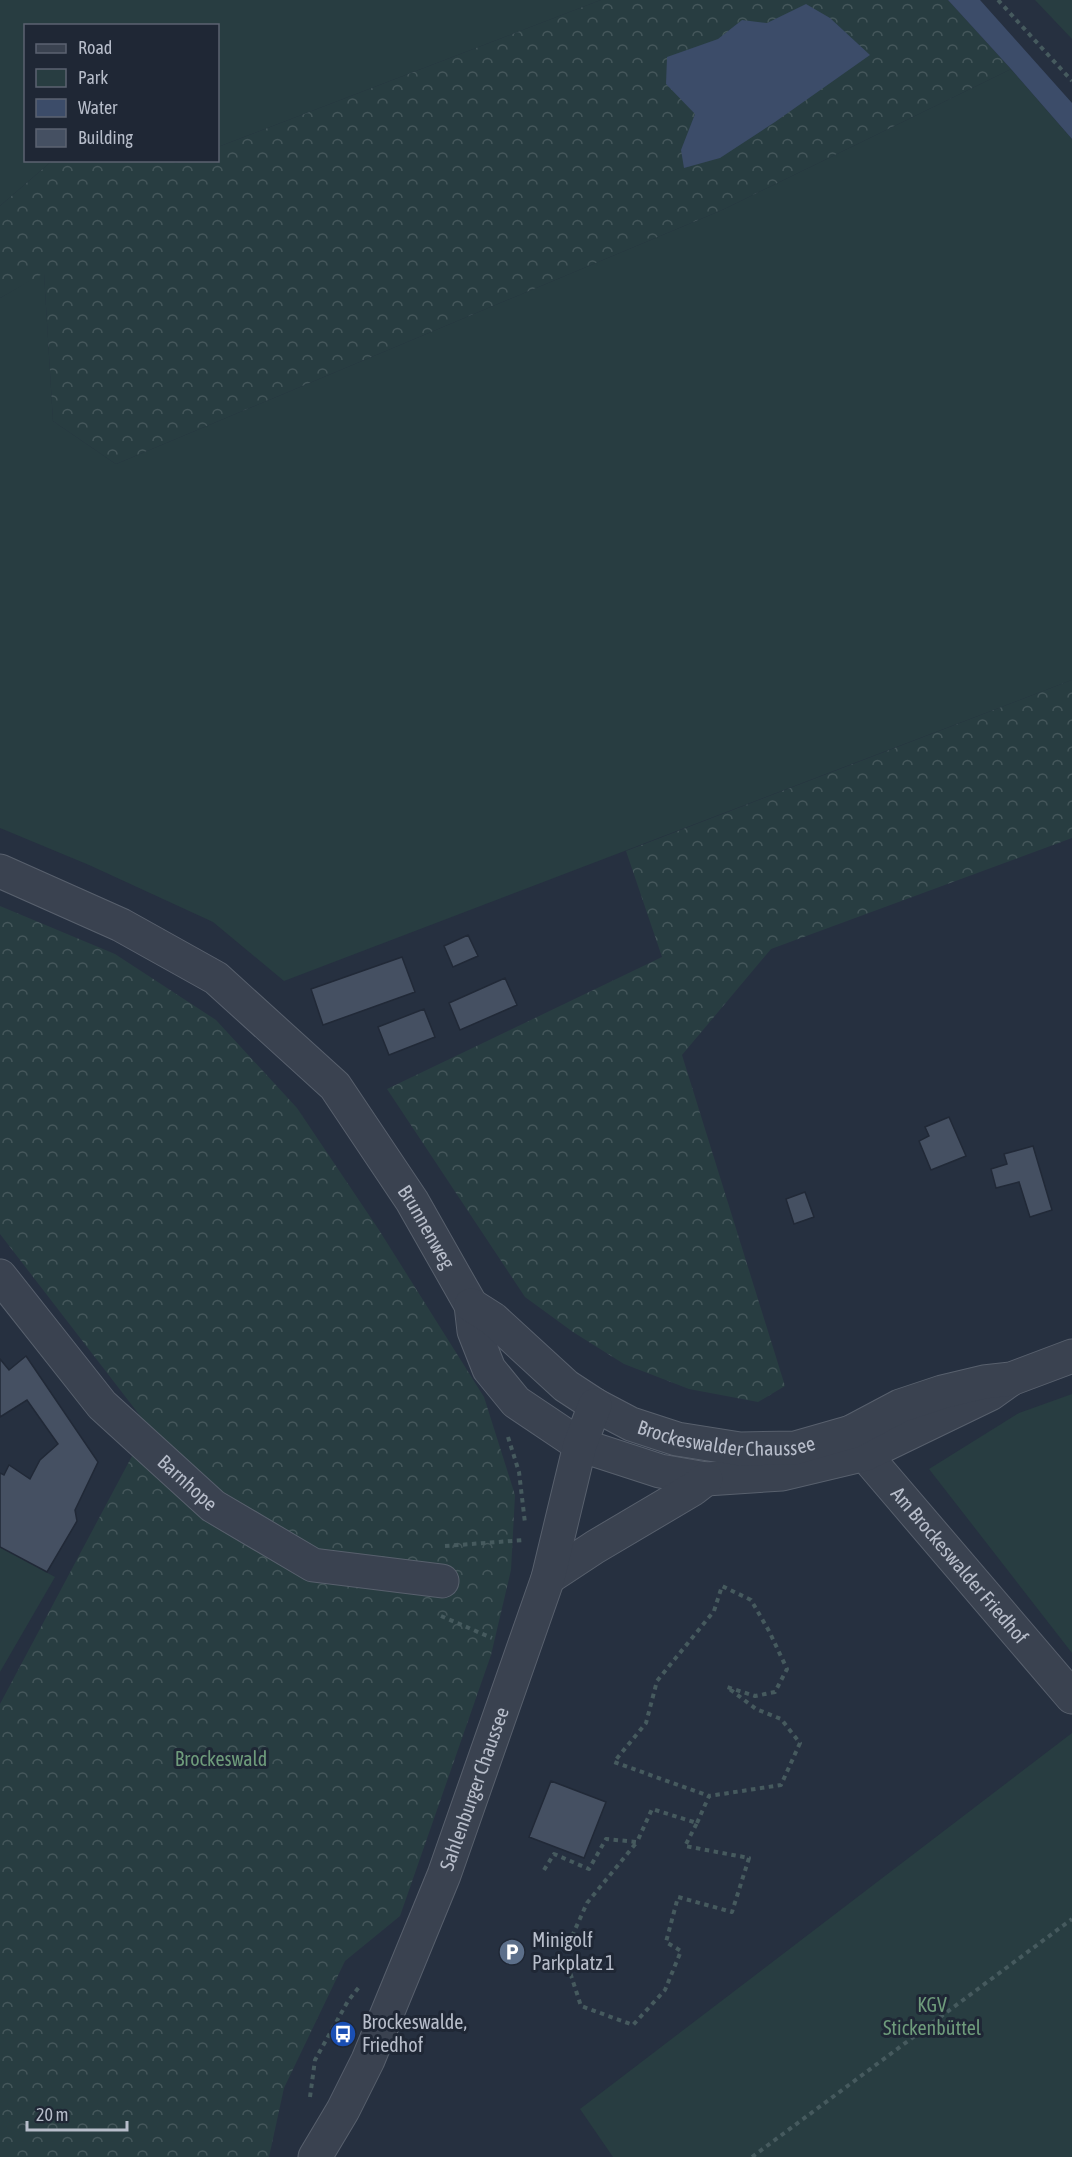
<svg xmlns="http://www.w3.org/2000/svg" width="1072" height="2157" viewBox="0 0 1072 2157" font-family="'Asap Condensed',sans-serif">
<style>
.green{fill:#283d41}
.forest{fill:url(#forest-crowns)}
.water{fill:#3c4c69}
.building{fill:#455062;stroke:#212937;stroke-width:1.5}
.lines{fill:none;stroke-linecap:round;stroke-linejoin:round}
.minor-casing{stroke:#58606d;stroke-width:35}
.tertiary-casing{stroke:#58606d;stroke-width:35}
.path{stroke:#465a5e;stroke-width:4;stroke-dasharray:4.5 4.5;stroke-linecap:butt}
.minor{stroke:#3a4250;stroke-width:33}
.tertiary{stroke:#3a4250;stroke-width:33}
.labels{text-anchor:middle;stroke-width:6;stroke-linejoin:round;paint-order:stroke}
.street-label{font-size:20px;fill:#b7bdca;stroke:#1f2735}
.park-label{font-size:20px;fill:#6e9b7b;stroke:#1f2735}
.poi-label{font-size:20px;fill:#b7bdca;stroke:#1f2735;text-anchor:start}
</style>
<defs>
<pattern id="forest-crowns" width="20" height="18" patternUnits="userSpaceOnUse" patternTransform="scale(1.5)"><rect width="20" height="18" fill="#283d41"/><path d="M2 6a3 3 0 1 1 6 0M12 15a3 3 0 1 1 6 0" fill="none" stroke="#45575b"/></pattern>
</defs>
<rect width="100%" height="100%" fill="#263040"/>
<path class="green" d="M0,0H601L218,147V26H26V160L52,161L0,206Z
M1035,0H1072V39Z
M1011,69L1072,139V680L284,981L213,922L89,865L0,828V298L44,272L53,421L116,464L722,210Z
M1072,1394V1653L929,1469L1019,1413Z
M0,1547L55,1577L0,1672Z
M1072,1733V2157H613L580,2109Z"/>
<path class="forest" d="M601,0H948L1011,69L722,210L116,464L53,421L44,273L0,298V206L52,161L173,160L175,163L182,161L218,160V147Z
M1072,680V838L771,949L682,1055L785,1386L758,1402L689,1389L624,1364L573,1332L525,1297L387,1089L662,957L626,851Z
M0,906L115,954L216,1020L297,1108L379,1230L484,1397L515,1495L511,1570L491,1655L400,1916L345,1961L284,2088L269,2157H0V1704L148,1426L0,1234Z"/>
<path class="water" d="M948,0H980L1072,103V139L1011,69Z
M806,4L830,18L870,55L775,122L720,158L684,168L681,150L695,114L666,84L667,57L718,39L742,20L767,23Z"/>
<path class="building" d="M468,935L478,956L453,967L444,946Z
M402,957L415,992L323,1025L311,989Z
M505,978L517,1005L460,1030L449,1003Z
M424,1009L435,1037L389,1055L378,1027Z
M949,1117L966,1156L931,1170L919,1141L929,1136L925,1127Z
M1033,1146L1052,1210L1030,1217L1019,1182L996,1188L991,1169L1007,1164L1004,1154Z
M805,1192L814,1217L794,1224L786,1199Z
M26,1356L98,1462L75,1510L77,1521L47,1572L0,1547V1473L4,1475L9,1465L30,1479L40,1460L58,1444L27,1400L0,1417V1359L9,1370Z
M551,1781L606,1802L584,1858L529,1837Z"/>
<g class="lines">
<defs>
<g id="minor">
<path id="s1" d="M0,1276L102,1405L213,1506L313,1565L442,1581"/>
<path id="s2" d="M851,1432L873,1464L1072,1697"/>
</g>
<g id="tertiary">
<path id="s3" d="M0,871L121,925L216,978L335,1086L412,1201L471,1305L474,1331L489,1369L516,1402L580,1445L660,1471L706,1479L782,1474L866,1454L990,1394L1011,1379"/>
<path id="s4" d="M471,1305L493,1319L566,1386L595,1405L631,1424L677,1439L740,1449L795,1448L851,1432L900,1406L942,1392L984,1382L1011,1379L1072,1356"/>
<path d="M548,1578L595,1547L693,1489L706,1479"/>
<path id="s5" d="M315,2157L343,2110L368,2060L444,1875L548,1578L580,1445L595,1405"/>
</g>
</defs>
<use href="#minor" class="minor-casing"/>
<use href="#tertiary" class="tertiary-casing"/>
<path class="path" d="M998,0L1072,81
M508,1437L519,1472L525,1523
M445,1546L524,1540
M441,1616L492,1638
M697,1823L709,1796L781,1785L800,1743L781,1719L756,1709L727,1687L755,1696L775,1692L787,1669L769,1631L751,1600L722,1586L714,1611L657,1681L646,1723L614,1762L709,1796
M544,1870L554,1854L589,1869L606,1839L637,1842L652,1809L697,1823L685,1846L749,1858L732,1912L678,1897L666,1942L681,1951L665,1990L633,2025L581,2006L564,1954L587,1903L637,1842
M310,2097L315,2060L348,2001L360,1986
M752,2157L1072,1919"/>
<use href="#minor" class="minor"/>
<use href="#tertiary" class="tertiary"/>
</g>
<defs>
<symbol id="parking-disc" viewBox="-11 -11 22 22"><circle r="9.5" fill="#5c6f8a" stroke="#1f2735"/><path d="M-3.5-5.5H1a3.5 3.5 0 0 1 0 7H-1V5.5H-3.5ZM-1-3.4V-.6H.8a1.4 1.4 0 0 0 0-2.8Z" fill="#fff"/></symbol>
<symbol id="bus-disc" viewBox="-11 -11 22 22"><circle r="9.5" fill="#1a4fb4" stroke="#1f2735"/><path d="M-5-6H5V4H4V6H2V4H-2V6H-4V4H-5ZM-3.5-4V0h7V-4ZM-3.5 1.2v1.5H-2V1.2ZM2 1.2v1.5H3.5V1.2Z" fill="#fff"/></symbol>
</defs>
<g fill-rule="evenodd">
<use href="#parking-disc" x="497" y="1937" width="30" height="30"/>
<use href="#bus-disc" x="328" y="2019" width="30" height="30"/>
</g>
<g class="labels">
<g class="street-label">
<text dy="7" stroke="none"><textPath href="#s3" startOffset="570">Brunnenweg</textPath></text>
<text dy="7" stroke="none"><textPath href="#s4" startOffset="298">Brockeswalder Chaussee</textPath></text>
<text dy="7" stroke="none"><textPath href="#s1" startOffset="280">Barnhope</textPath></text>
<text dy="7" stroke="none"><textPath href="#s2" startOffset="172">Am Brockeswalder Friedhof</textPath></text>
<text dy="7" stroke="none"><textPath href="#s5" startOffset="402">Sahlenburger Chaussee</textPath></text>
</g>
<g class="park-label">
<text x="221" y="1766">Brockeswald</text>
<text x="932" y="2012">KGV<tspan x="932" dy="23">Stickenbüttel</tspan></text>
</g>
<g class="poi-label">
<text x="532" y="1947">Minigolf<tspan x="532" dy="23">Parkplatz 1</tspan></text>
<text x="362" y="2029">Brockeswalde,<tspan x="362" dy="23">Friedhof</tspan></text>
</g>
</g>
<rect x="24" y="24" width="195" height="138" fill="#1f2735" stroke="#5c6371" stroke-width="1.5"/>
<rect x="36" y="44" width="30" height="9" fill="#3a4250" stroke="#5c6371" stroke-width="1.5"/>
<text x="78" y="54" font-size="18" fill="#b7bdca">Road</text>
<rect x="36" y="69" width="30" height="18" fill="#283d41" stroke="#5c6371" stroke-width="1.5"/>
<text x="78" y="84" font-size="18" fill="#b7bdca">Park</text>
<rect x="36" y="99" width="30" height="18" fill="#3c4c69" stroke="#5c6371" stroke-width="1.5"/>
<text x="78" y="114" font-size="18" fill="#b7bdca">Water</text>
<rect x="36" y="129" width="30" height="18" fill="#455062" stroke="#5c6371" stroke-width="1.5"/>
<text x="78" y="144" font-size="18" fill="#b7bdca">Building</text>
<path d="M27 2121v9h100v-9" fill="none" stroke="#b7bdca" stroke-width="3"/>
<text x="36" y="2121" font-size="18" fill="#b7bdca" stroke="#1f2735" stroke-width="4.5" paint-order="stroke">20 m</text>
</svg>
